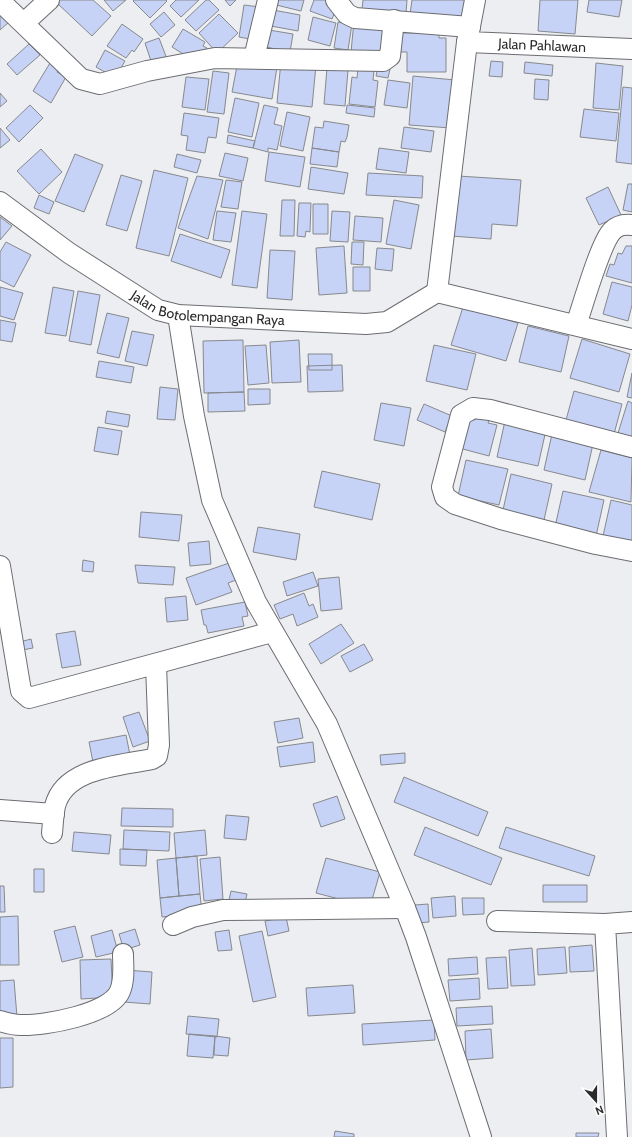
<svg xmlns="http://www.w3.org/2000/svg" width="632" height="1137" viewBox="0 0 632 1137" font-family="Cabin,sans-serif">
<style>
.building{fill:#c6d3f6;stroke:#87898d}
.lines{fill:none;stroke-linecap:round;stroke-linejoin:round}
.minor-casing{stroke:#6c6d71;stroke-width:22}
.minor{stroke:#fff;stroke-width:20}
.labels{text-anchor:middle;stroke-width:3.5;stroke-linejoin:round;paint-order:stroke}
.street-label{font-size:14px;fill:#2b2b2d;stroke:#fff}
</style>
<rect width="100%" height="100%" fill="#edeef2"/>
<path class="building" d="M60,0H93L111,16L92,36L57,3Z
M104,0H126L113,11Z
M134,0H166L167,1L150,18L133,1Z
M176,0H199L181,17L170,6Z
M206,0H209L219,10L196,31L185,20Z
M225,0H236L230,6Z
M273,0H304L301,11L272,4Z
M314,0H328L337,7L332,19L310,11Z
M363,0H407L406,13L362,9Z
M412,0H469L465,23L410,14Z
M540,0H578L575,34L538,31Z
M589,0H622L619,17L587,12Z
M244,5L260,7L255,40L239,37Z
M273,10L300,15L298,31L271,26Z
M164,12L175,25L161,37L150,24Z
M0,14L8,23L0,30Z
M219,14L238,33L217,53L199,33Z
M313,17L336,23L330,46L308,40Z
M354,21L390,25L386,56L351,52Z
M338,22L352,24L348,50L334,48Z
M122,24L143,39L134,52L132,50L126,58L107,46Z
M183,29L205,42L203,46L207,48L200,58L193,60L172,47Z
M269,30L293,34L290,52L266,47Z
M398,33H439V38H446V72H407V52H398Z
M159,38L167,59L152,64L145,43Z
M29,44L40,55L17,75L7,64Z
M105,50L125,61L115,78L96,67Z
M238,61L277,67L272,99L232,92Z
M281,61L316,65L312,107L277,103Z
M491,61L503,62L502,77L489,76Z
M525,62L553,65L552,76L524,73Z
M50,63L59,68L57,72L66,77L51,103L33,91Z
M596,63L623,66L619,110L593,108Z
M378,67L390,69L388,78L376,76Z
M327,68L348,70L345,106L324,104Z
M358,68L374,70L373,80L378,81L375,107L349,104L352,77L357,78Z
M213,71L229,73L224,114L207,112Z
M413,76L455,80L451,128L409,125Z
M186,77L209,79L205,110L182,107Z
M535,79L549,80L548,100L534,99Z
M388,80L410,83L407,108L384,105Z
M623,87L632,88V164L616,162Z
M0,93L7,101L0,107Z
M235,98L259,103L252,137L228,132Z
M30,105L43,118L19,142L6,128Z
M264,105L278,108L274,124L282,126L277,150L268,148V152L253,148Z
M347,105L375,108L374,117L346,113Z
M584,109L619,113L616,141L580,137Z
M287,112L310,117L303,151L280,146Z
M184,113L219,118L216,138L208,137L205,153L186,150L188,136L181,135Z
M324,121L349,125L347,137L345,142L341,141L339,152L312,148L315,127L323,128Z
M404,127L434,131L431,152L401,148Z
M0,128L10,140L0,148Z
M228,135L255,141L253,148L227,143Z
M312,148L339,152L337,167L310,164Z
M379,148L409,152L406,173L376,169Z
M41,149L62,172L39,194L17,171Z
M269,152L305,157L300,187L265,181Z
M225,153L248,158L243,181L219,176Z
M75,154L103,165L84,212L55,201Z
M177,154L201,160L197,173L174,167Z
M311,167L348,173L344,194L308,189Z
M154,170L188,178L169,256L136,248Z
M368,173L423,176L422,198L366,195Z
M121,175L142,181L127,231L106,225Z
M197,176L223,180L208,239L178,228Z
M458,176L521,180L517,226L492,224L491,239L451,236Z
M226,180L242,182L238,209L221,207Z
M628,184H632V212L623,210Z
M608,187L621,215L599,225L586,198Z
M39,195L54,202L49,214L34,208Z
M282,200H295L294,236H280Z
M394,200L419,205L411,249L386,244Z
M299,203H311L310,232L306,231L305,237L297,236Z
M313,204H328V234H313Z
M217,211L236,213L231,242L213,240Z
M242,211L267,214L257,288L232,285Z
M332,211L350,212L348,242L330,241Z
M355,216L383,218L381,242L353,240Z
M0,217L12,226L0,240Z
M180,234L230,250L221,278L171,261Z
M6,242L31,255L14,287L0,280V252Z
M352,242H364L363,265L351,264Z
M344,246L347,293L319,295L316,248Z
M626,246H632V283L606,276L610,264L614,265L618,253L622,254Z
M377,248L394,249L392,271L375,269Z
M270,250L295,251L292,300L267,298Z
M353,267H370V291H353Z
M612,282L632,287V305L628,321L603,314Z
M0,287L23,293L14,320L0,316Z
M53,287L74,291L66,336L45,333Z
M78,291L100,295L91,345L69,341Z
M463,307L518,323L506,361L451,345Z
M107,313L129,318L119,358L97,353Z
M0,320L16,323L12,342L0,340Z
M528,326L569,336L561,372L519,362Z
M132,331L154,335L147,366L125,361Z
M582,339L630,354L619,392L570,378Z
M243,340L244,392L204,393L203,341Z
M299,340L301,382L272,383L270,342Z
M266,345L269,383L248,385L245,346Z
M434,345L476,354L467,390L426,381Z
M308,354H332V370H309Z
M99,361L134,367L131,383L96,377Z
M342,365L343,391L308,392L307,366Z
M632,373V398L627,397Z
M160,387L178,389L175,420L157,419Z
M248,389H270V404L248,405Z
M574,391L622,404L614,434L566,420Z
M244,392L245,411L208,412V393Z
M628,401L632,403V437L618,433Z
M381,403L411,408L404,446L374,440Z
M424,404L452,416L445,432L417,420Z
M107,411L130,415L128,427L105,423Z
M476,414L490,418L488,423L497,425L489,456L459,448L466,418L475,420Z
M505,421L546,430L538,466L497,457Z
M98,427L122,431L118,455L94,451Z
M552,434L593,444L585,480L544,470Z
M601,450L632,458L631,502L589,492Z
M466,460L508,469L499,505L458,496Z
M322,471L380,484L372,520L314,507Z
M511,474L552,484L544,520L503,510Z
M563,491L604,500L596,536L555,527Z
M611,500L632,505V542L603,536Z
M141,512L182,515L179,541L139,537Z
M258,527L300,534L296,560L253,552Z
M209,541L211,564L190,566L188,543Z
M83,560L94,562L93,572L82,571Z
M232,562L239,579L228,583L232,592L196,605L186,578Z
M135,565L175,567L173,585L138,583Z
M313,572L318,586L287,596L283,582Z
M339,577L342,609L321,611L318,579Z
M304,593L309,606L313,604L318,617L297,626L293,614L280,619L274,605Z
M186,596L188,620L167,622L165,598Z
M245,602L248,616L242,617L244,626L208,633L206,625H204L201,610Z
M341,624L354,643L321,664L309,644Z
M75,631L81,665L62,668L56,634Z
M31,639L33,648L17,651L16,643Z
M364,644L373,660L350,672L341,656Z
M139,712L150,741L133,747L123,717Z
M299,718L303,738L278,743L274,722Z
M126,735L131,760L94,767L89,742Z
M313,742L315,762L280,767L277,747Z
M405,753V763L381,765L380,755Z
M404,777L488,812L478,836L394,802Z
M337,796L345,819L321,827L313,804Z
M122,808L173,809V827L121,826Z
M226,815L249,817L246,840L224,838Z
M425,827L502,858L491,885L414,855Z
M506,827L595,856L589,876L499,848Z
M124,830L170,832L169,851L123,849Z
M205,830L207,855L176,858L174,833Z
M74,832L111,835L109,854L72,851Z
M120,849L147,850L146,866L120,865Z
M197,856L200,894L179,896L176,858Z
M220,857L223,899L204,901L200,859Z
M176,858L179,896L160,898L157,860Z
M326,858L380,872L370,907L316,893Z
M34,869H44V892H34Z
M543,885H587V902H543Z
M0,886H4L5,912H0Z
M231,891L247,894L244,907L228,904Z
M200,894L202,913L162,917L160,898Z
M455,896L456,916L433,918L431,898Z
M462,898H484V914L463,915Z
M428,904L429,922L417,923L415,905Z
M18,916L19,965H0V917Z
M286,917L289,931L268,936L265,921Z
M75,926L83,957L62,962L54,931Z
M135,929L140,945L124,950L119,934Z
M112,930L118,952L96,957L91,936Z
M229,930L232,950L218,951L215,932Z
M262,931L276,997L253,1002L239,936Z
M592,945L594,971L570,972L569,947Z
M565,947L567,973L538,975L537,949Z
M532,948L535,985L511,986L509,950Z
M477,957L478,974L449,976L448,959Z
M506,957L508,988L488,989L486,958Z
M111,959L113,997L81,999L80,960Z
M126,970L152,972L150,1004L124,1002Z
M479,978L480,999L450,1001L448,980Z
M14,980L17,1017L0,1018V981Z
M353,985L355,1013L308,1016L306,988Z
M492,1006L493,1024L457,1026L456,1008Z
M188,1016L219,1019L217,1037L186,1034Z
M434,1020L435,1040L363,1045L362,1024Z
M491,1029L493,1058L466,1060L465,1031Z
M189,1034L215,1036L213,1058L187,1056Z
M215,1036L230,1038L228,1056L214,1055Z
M0,1038H13V1087L0,1088Z
M335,1131L354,1134V1137H334Z
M576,1133H599L598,1137H576Z"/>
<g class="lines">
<defs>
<g id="minor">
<path d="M336,0L347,14L355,18L470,27"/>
<path id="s1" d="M475,0L467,42L632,49"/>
<path d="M0,1L81,79L100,84L147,71L215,58L383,61L390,56L394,20"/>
<path d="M24,23L49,0"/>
<path d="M254,58L268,0"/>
<path id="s2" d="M0,202L69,253L158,310L178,315L366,324L387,322L437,292"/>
<path d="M437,292L467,42"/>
<path d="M437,292L632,339"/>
<path d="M178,315L194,416L212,500L256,602L327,724L405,908L416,937L481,1137"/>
<path d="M576,325C583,305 600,244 612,231C618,225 624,224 632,225"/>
<path d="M632,447L490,410L473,408L461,415L442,487L445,497L455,504L501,519L596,544L632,551"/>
<path d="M0,566L21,691L29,698L272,632"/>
<path d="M0,810L54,814"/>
<path d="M52,833C53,824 53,815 55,806C65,767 120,766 152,759L157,756L159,745L156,665"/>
<path d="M497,921L605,924"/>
<path d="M173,925L192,917L223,910L405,908"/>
<path d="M0,1021C6,1023 14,1025 21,1025C44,1026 111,1014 120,991C125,979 123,965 123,954"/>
<path d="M617,1137L605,924L632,922"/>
</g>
</defs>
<use href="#minor" class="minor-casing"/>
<use href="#minor" class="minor"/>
</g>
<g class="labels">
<g class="street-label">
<text dy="5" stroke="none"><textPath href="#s1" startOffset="118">Jalan Pahlawan</textPath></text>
<text dy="5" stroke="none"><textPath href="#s2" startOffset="240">Jalan Botolempangan Raya</textPath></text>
</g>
</g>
<g transform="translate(596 1101) rotate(159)" stroke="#ffffff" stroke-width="3" paint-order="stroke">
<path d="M0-3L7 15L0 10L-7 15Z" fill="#2b2b2d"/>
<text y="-6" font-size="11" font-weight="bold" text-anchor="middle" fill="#2b2b2d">N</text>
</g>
</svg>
